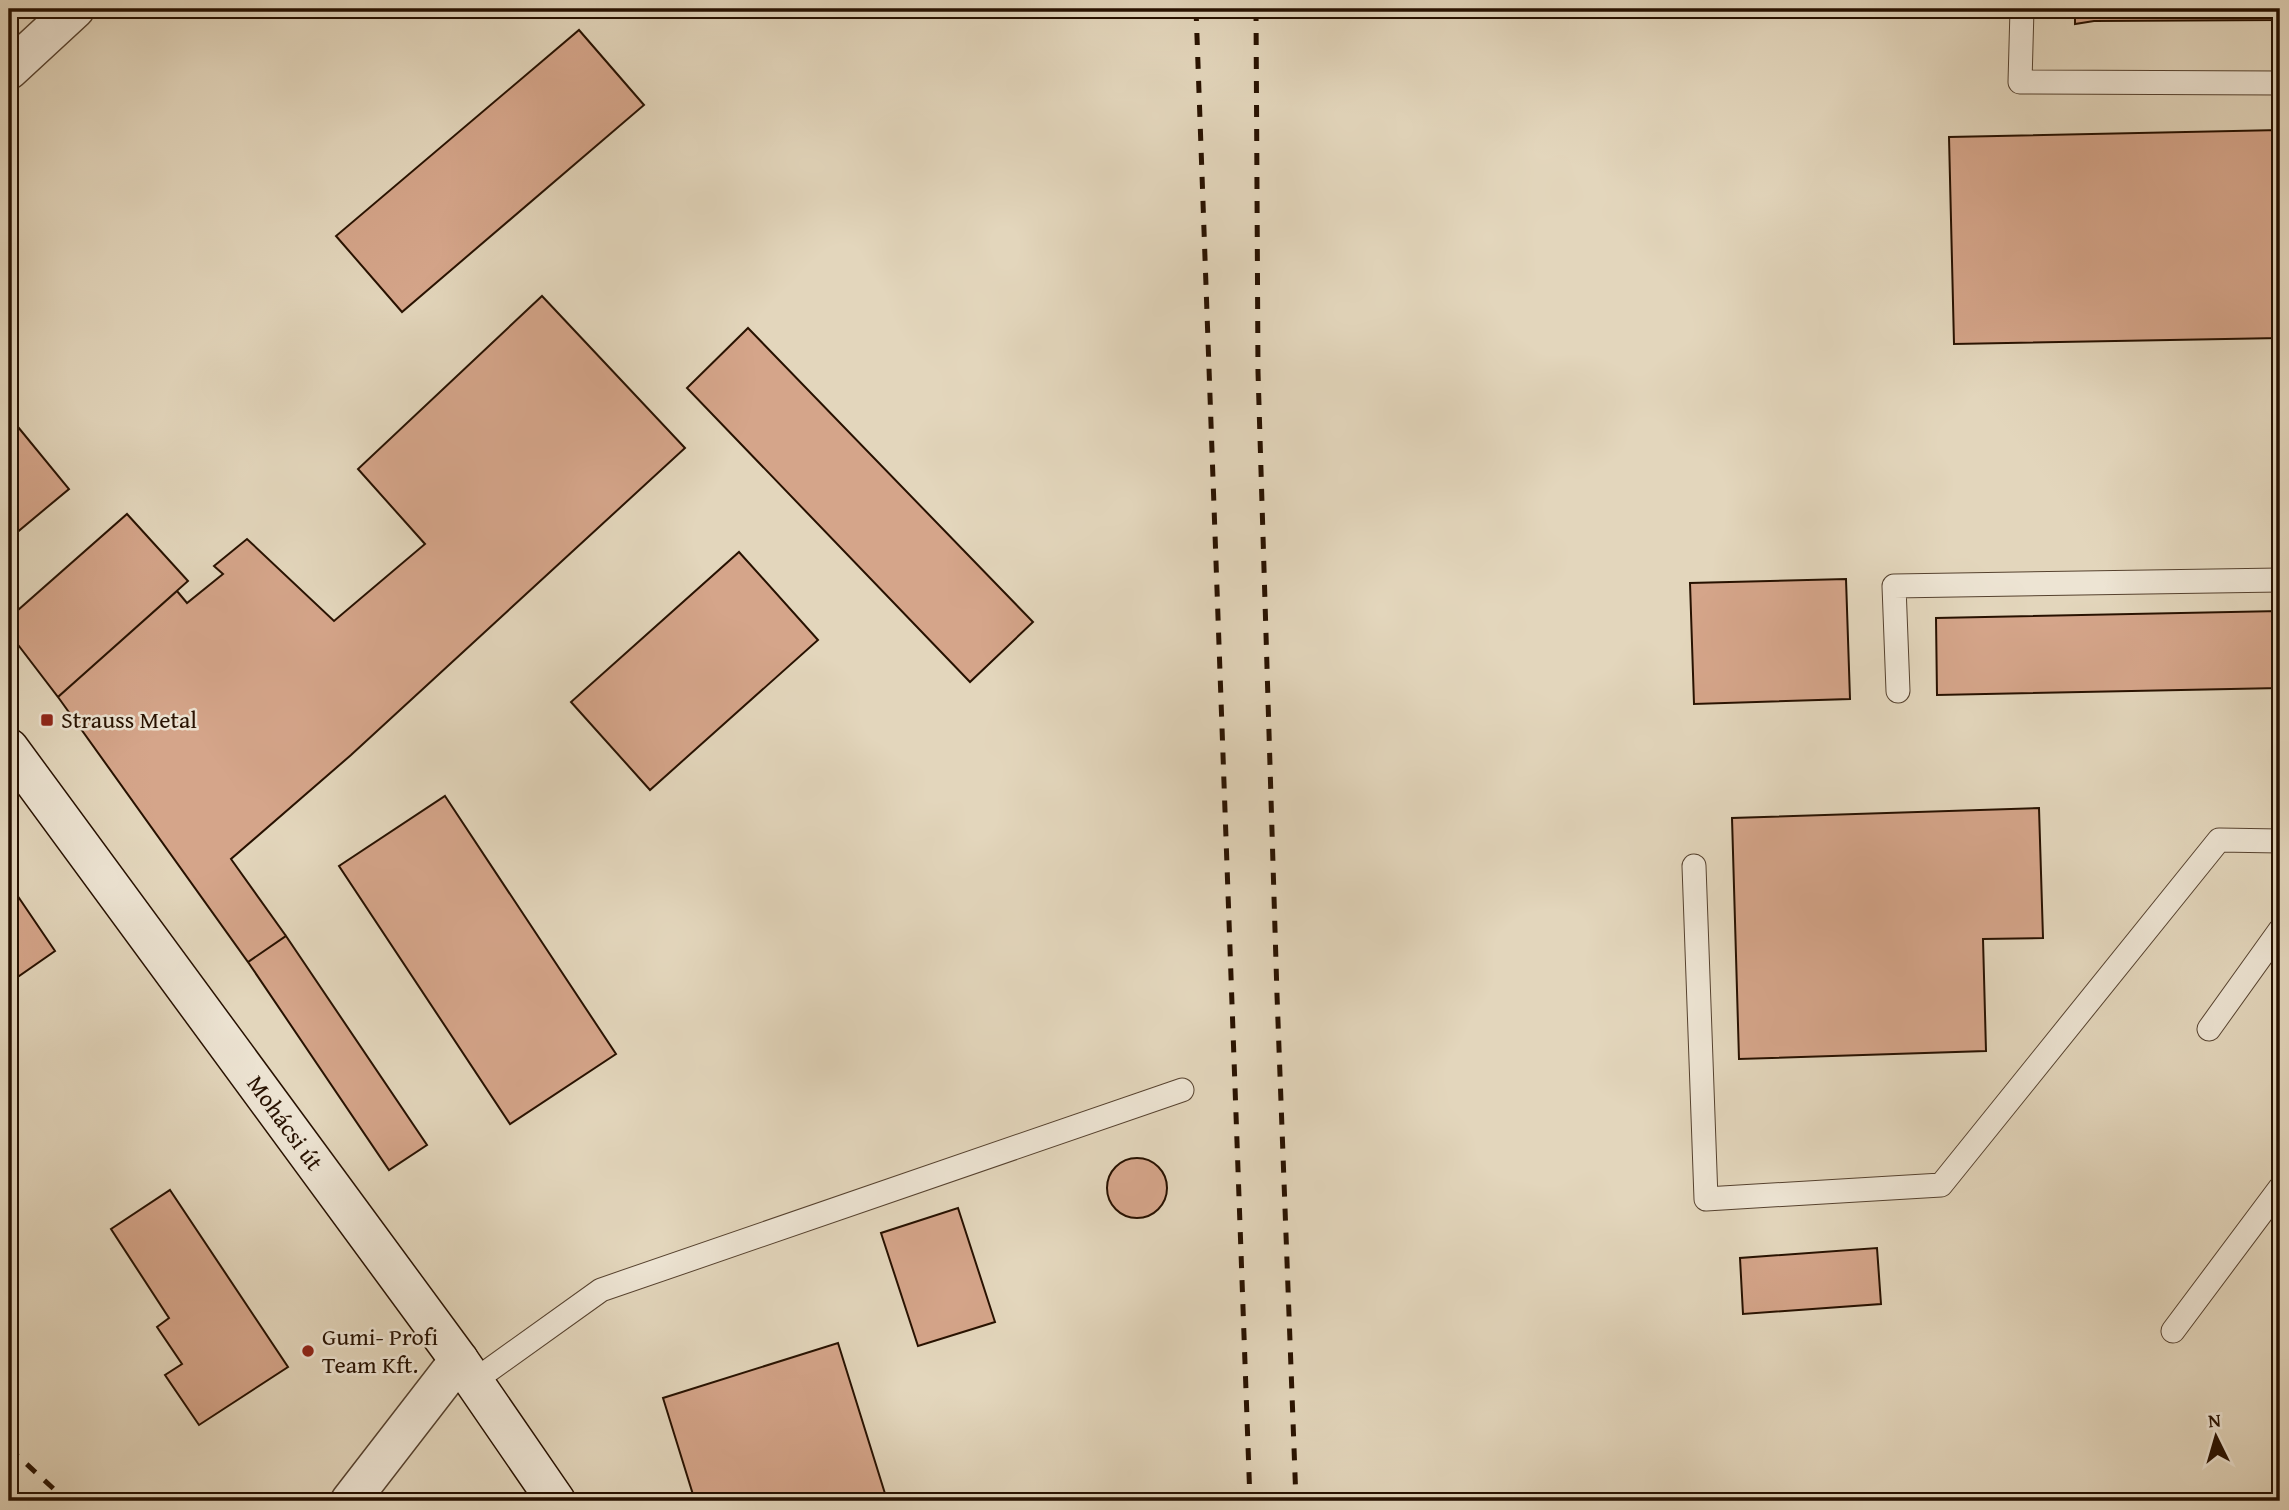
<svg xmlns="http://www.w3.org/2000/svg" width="2289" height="1510" viewBox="0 0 2289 1510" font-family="'Gentium Book Plus',serif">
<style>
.building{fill:#d5a58a;stroke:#271100;stroke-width:2}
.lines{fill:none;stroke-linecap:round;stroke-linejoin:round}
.service-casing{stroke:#56422f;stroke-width:25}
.minor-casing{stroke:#56422f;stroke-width:41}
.tertiary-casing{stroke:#56422f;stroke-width:41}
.secondary-casing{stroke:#271100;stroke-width:41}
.service{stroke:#ede4d3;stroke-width:23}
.minor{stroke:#ede4d3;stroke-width:38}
.tertiary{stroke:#ede4d3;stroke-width:38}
.secondary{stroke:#ede4d3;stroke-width:38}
.rail{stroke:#271100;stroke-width:5;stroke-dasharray:12 12;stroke-linecap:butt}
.poi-dot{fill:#8f2418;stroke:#ede4d3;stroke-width:2.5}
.labels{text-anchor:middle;stroke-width:5;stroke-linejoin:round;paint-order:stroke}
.poi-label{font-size:24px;fill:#271100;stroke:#ede4d3;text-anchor:start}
.street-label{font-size:24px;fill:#271100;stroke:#ede4d3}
</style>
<rect width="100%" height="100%" fill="#e3d6bc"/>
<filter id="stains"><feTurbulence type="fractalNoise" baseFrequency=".00286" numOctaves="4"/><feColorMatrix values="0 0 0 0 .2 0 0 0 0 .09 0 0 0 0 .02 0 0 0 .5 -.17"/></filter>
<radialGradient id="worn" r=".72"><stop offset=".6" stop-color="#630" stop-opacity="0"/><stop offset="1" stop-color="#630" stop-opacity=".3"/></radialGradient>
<path class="building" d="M2075,9H2280V20L2094,21L2075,24Z
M579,30L644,105L402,312L336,236Z
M2280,130V338L1954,344L1949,137Z
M542,296L685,448L351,755L231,859L286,936L248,962L58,697L177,591L187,603L223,574L214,566L247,539L334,621L425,544L358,469Z
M748,328L1033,622L970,682L687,388Z
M9,416L69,489L9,539Z
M127,514L188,581L58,697L9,633V618Z
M739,552L818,640L650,790L571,702Z
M1846,579L1850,699L1694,704L1690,583Z
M2280,611V688L1937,695L1936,618Z
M445,796L616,1054L510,1124L339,866Z
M2039,808L2043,938L1983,939L1986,1051L1739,1059L1732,818Z
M15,892L55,951L9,983V897Z
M286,936L427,1145L389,1170L248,962Z
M1107 1188a30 30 0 1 1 60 0a30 30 0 1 1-60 0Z
M170,1190L288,1367L199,1425L165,1375L182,1364L157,1327L169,1318L111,1229Z
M958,1208L995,1322L918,1346L881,1233Z
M1877,1248L1881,1304L1743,1314L1740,1258Z
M838,1343L887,1500L695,1501L663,1398Z"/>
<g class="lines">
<defs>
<path id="service" d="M2022,9L2020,82L2280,83
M1898,691L1894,586L2280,580
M1694,866L1706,1199L1941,1185L2219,840L2280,841
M2209,1029L2280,930
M2173,1331L2280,1188
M474,1381L601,1290L1182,1090"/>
<path id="minor" d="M350,1501L459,1360"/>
<path id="tertiary" d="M9,70L75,9"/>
<path id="secondary" d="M9,748L459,1360L556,1501"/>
</defs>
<use href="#service" class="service-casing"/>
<use href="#minor" class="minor-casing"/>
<use href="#tertiary" class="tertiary-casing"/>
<use href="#secondary" class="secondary-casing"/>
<use href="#service" class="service"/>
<use href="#minor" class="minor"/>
<use href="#tertiary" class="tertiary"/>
<use href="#secondary" class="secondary"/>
<path class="rail" d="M1196,9L1250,1501
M1256,9L1258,372L1277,995L1296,1501
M9,1448L67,1501"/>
</g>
<g class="poi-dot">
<rect x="40" y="713" width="14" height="14" rx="3.5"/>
<circle cx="308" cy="1351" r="7"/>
</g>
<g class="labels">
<g class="poi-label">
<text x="61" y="728">Strauss Metal</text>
<text x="322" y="1345">Gumi- Profi<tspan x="322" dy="28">Team Kft.</tspan></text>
</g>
<g class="street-label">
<text transform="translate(285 1123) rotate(54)" y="8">Mohácsi út</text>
</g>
</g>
<rect width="2289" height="1510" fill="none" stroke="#e3d6bc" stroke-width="35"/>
<rect x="10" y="10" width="2268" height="1489" fill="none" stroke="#271100" stroke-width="3.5"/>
<rect x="18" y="18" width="2254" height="1475" fill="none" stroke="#271100" stroke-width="2"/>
<g transform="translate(2216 1437) rotate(355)" stroke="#ede4d3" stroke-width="5" paint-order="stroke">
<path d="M0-5L12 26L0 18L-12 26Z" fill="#271100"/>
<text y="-10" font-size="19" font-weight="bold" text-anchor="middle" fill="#271100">N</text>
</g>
<rect width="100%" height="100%" filter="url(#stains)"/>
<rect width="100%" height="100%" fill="url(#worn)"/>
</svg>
